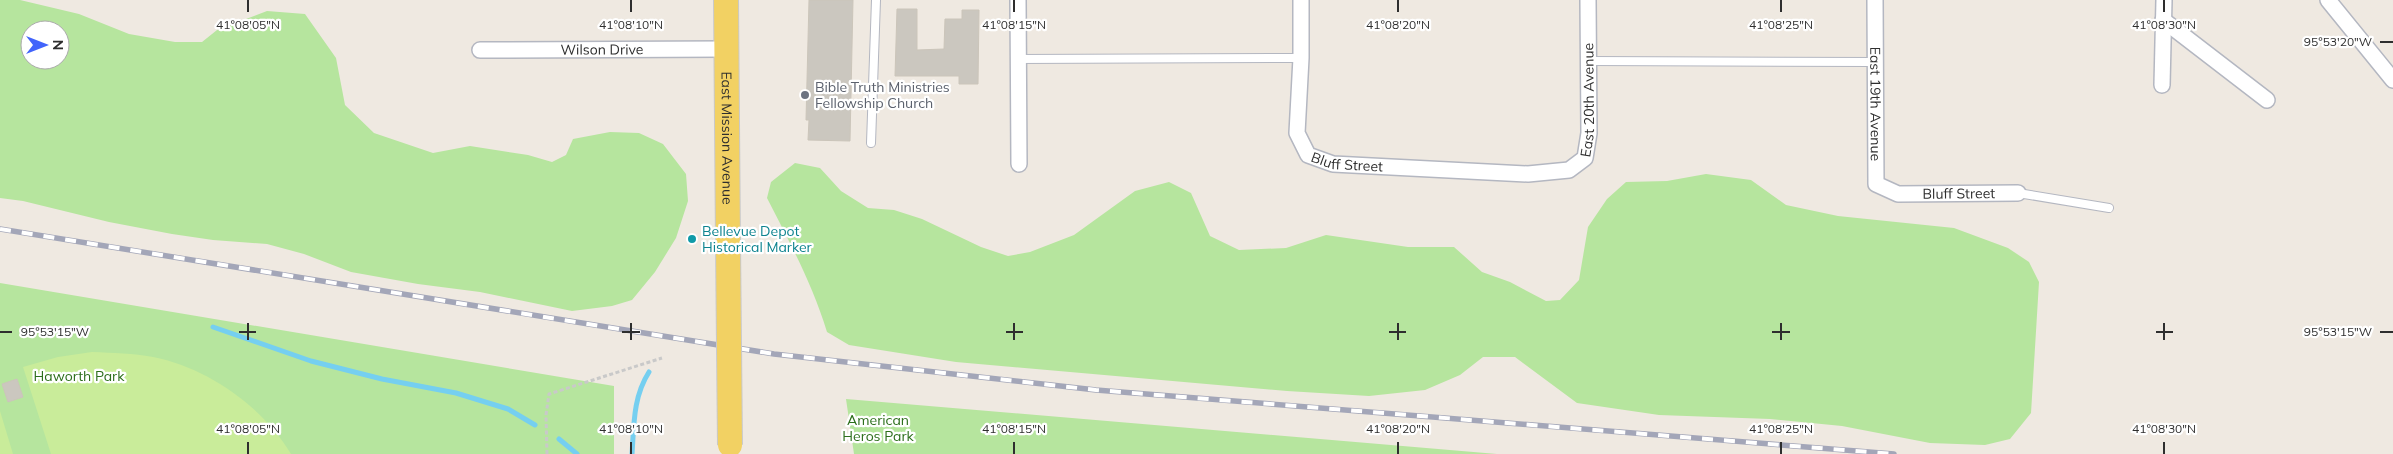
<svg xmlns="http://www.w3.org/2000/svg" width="2393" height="454" viewBox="0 0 2393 454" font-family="Mulish,sans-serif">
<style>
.green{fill:#b6e59e;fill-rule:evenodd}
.pitch{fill:#c9ec9a}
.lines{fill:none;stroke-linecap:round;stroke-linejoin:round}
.stream{stroke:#75cff0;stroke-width:5}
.building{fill:#cbc7bf;stroke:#cbc5ba}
.lane-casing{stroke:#b4b7c1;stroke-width:10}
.street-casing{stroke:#b4b7c1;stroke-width:18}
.primary-casing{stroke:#c9c9c9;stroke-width:26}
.path{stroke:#c9c9c9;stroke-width:3;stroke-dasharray:4 2.5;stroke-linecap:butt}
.lane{stroke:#fff;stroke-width:8}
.street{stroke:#fff;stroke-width:15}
.primary{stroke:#f2d163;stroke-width:24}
.rail-casing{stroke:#a3a6b8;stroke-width:5.5}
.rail{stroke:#fff;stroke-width:4;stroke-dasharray:11;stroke-linecap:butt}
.primary-bridge-casing{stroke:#c9c9c9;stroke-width:26;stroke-linecap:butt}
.primary-bridge{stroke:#f2d163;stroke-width:24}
.ticks{fill:none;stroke:#2e2e2e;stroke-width:2}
.worship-dot{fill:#6b7280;stroke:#fff;stroke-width:2}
.culture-dot{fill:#0f9aa8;stroke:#fff;stroke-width:2}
.labels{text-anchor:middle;stroke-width:4.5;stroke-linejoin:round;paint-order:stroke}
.street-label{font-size:14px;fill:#2e2e2e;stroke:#fff}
.worship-label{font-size:14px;fill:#5b616d;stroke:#fff;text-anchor:start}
.culture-label{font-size:14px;fill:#0d838f;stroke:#fff;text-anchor:start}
.park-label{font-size:14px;fill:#2c6e1b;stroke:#fff}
.ticks-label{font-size:12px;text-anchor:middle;fill:#2e2e2e;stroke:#fff;stroke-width:4.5;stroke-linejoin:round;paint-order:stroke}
</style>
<rect width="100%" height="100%" fill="#efe9e1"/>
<path class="green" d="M0,0H20L79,14L129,34L175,42H202L217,30L267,11L305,14L336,58L345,105L374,133L433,153L470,146L528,155L552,162L566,155L573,139L610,132L639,133L663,144L686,174L688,201L676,238L655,272L632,300L612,306L572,311L480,292L418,284L351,272L304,254L267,244L213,240L172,234L109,222L23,201L0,198ZM30,30H60V60H30Z
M795,163L820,168L841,191L868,208L894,210L922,219L981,247L1008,256L1030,252L1074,235L1135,191L1169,182L1191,193L1210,236L1239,250L1286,248L1326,235L1408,247H1454L1482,272L1510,282L1546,301L1560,300L1579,280L1588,227L1607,199L1626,182L1667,181L1706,174L1751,180L1786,205L1838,216L1954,228L2008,248L2029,262L2039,282L2031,413L2010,439L1985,445L1930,443L1842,426L1770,419L1659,415L1577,403L1515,357H1483L1460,375L1425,390L1369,396L1287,391L956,362L849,345L827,332C812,283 790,243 767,198L771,182Z
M0,283L614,386V454H0Z
M846,399L1497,454H854Z"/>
<path class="pitch" d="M92,352C113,353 133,353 153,357C208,368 262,406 291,454H51L23,367L58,357Z
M0,411L13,454H0Z"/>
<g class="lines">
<path class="stream" d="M213,327L311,361L382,379L456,393L508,409L535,425
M559,439L577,454
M632,454C634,425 633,397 649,372"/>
</g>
<path class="building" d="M809,0H853L850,141L808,140L809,120H806Z
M897,9H917V50L944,49L945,19H962V10H979L978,84H959V76H895Z
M17,379L23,397L8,402L2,384Z"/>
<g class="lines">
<defs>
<path id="lane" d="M1017,59L1301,58
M1589,61L1875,62
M871,143L876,0
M2018,193L2109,208"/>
<g id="street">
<path d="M1018,0L1019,164"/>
<path id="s1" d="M1301,0V58L1297,133L1308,155L1333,164L1528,174L1569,170L1585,158L1589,133L1588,0"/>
<path id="s2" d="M1875,0L1876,184L1898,194L2018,193"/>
<path d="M2328,0L2393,80"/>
<path d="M2163,20L2267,100"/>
<path id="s3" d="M480,50L725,49"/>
<path d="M2162,85L2164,0"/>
</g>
<g id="primary">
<path id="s4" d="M726,0L728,244"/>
</g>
</defs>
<use href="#lane" class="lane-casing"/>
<use href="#street" class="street-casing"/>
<use href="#primary" class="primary-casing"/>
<path class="path" d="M547,454L546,415L549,394L662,358"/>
<use href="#lane" class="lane"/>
<use href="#street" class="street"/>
<use href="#primary" class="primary"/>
<defs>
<path id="rail" d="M0,229L774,354L1096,390L1894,454"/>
</defs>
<use href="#rail" class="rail-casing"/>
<use href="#rail" class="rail"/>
<defs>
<path id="primary-bridge" d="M728,244L730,445"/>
</defs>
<use href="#primary-bridge" class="primary-bridge-casing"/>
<use href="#primary-bridge" class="primary-bridge"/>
</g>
<path class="ticks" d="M248,0V12M631,0V12M1014,0V12M1398,0V12M1781,0V12M2164,0V12M2380,42H2393M248,323V340M631,323V340M1014,323V340M1398,323V340M1781,323V340M2164,323V340M0,332H12M239,332H256M622,332H640M1006,332H1023M1389,332H1406M1772,332H1790M2156,332H2173M2380,332H2393M248,442V454M631,442V454M1014,442V454M1398,442V454M1781,442V454M2164,442V454"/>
<circle class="worship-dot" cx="805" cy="95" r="5"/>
<circle class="culture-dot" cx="692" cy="239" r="5"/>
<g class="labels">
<g class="street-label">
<text dy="5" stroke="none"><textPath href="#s3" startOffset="122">Wilson Drive</textPath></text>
<text dy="5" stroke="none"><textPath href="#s1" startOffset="499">East 20th Avenue</textPath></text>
<text dy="5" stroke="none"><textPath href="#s2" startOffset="104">East 19th Avenue</textPath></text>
<text dy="5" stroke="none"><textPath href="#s4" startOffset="138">East Mission Avenue</textPath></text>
<text dy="5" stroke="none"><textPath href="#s1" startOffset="198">Bluff Street</textPath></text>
<text dy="5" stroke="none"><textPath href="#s2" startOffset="269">Bluff Street</textPath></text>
</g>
<g class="worship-label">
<text x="815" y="92">Bible Truth Ministries<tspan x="815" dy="16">Fellowship Church</tspan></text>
</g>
<g class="culture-label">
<text x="702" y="236">Bellevue Depot<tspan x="702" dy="16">Historical Marker</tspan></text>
</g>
<g class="park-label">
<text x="79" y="381">Haworth Park</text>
<text x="878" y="425">American<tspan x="878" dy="16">Heros Park</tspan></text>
</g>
</g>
<g class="ticks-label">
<text x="248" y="29">41°08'05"N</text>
<text x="631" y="29">41°08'10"N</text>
<text x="1014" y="29">41°08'15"N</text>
<text x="1398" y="29">41°08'20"N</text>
<text x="1781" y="29">41°08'25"N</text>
<text x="2164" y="29">41°08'30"N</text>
<text x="2338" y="46">95°53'20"W</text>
<text x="2338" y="336">95°53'15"W</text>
<text x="55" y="336">95°53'15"W</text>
<text x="248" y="433">41°08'05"N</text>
<text x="631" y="433">41°08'10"N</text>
<text x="1014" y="433">41°08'15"N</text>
<text x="1398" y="433">41°08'20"N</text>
<text x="1781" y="433">41°08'25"N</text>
<text x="2164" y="433">41°08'30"N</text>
</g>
<g transform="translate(45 45) rotate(90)"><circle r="24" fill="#ffffff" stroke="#ababab"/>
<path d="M0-4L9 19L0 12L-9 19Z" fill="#4264fb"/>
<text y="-8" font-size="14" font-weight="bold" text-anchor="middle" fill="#2e2e2e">N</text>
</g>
</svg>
